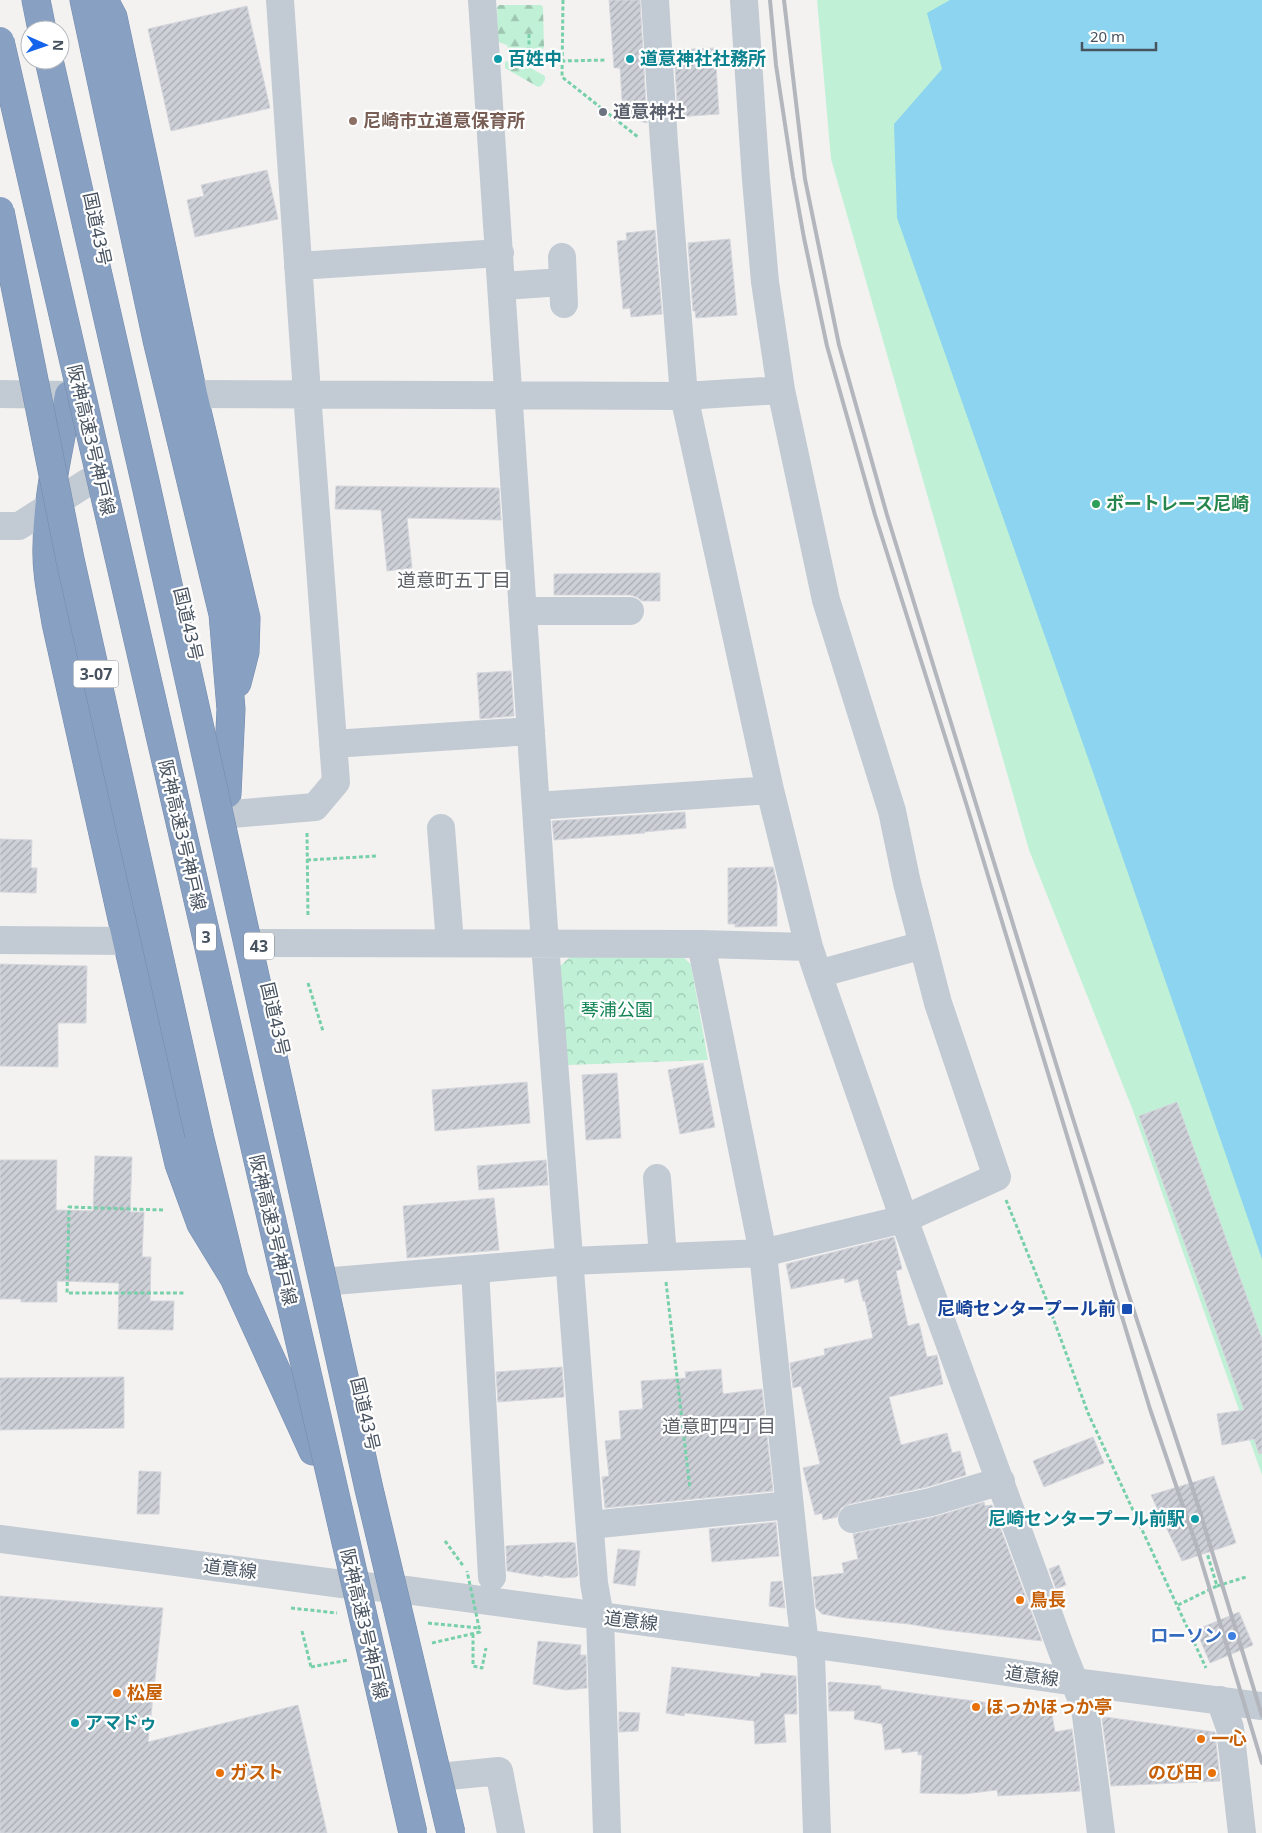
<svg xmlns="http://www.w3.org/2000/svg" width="1262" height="1833" viewBox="0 0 1262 1833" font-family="'Noto Sans','Noto Sans JP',sans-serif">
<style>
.forest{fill:url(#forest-firs)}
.park{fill:url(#park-crowns)}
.garden{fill:#c0f1d6}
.water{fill:#8cd4ef}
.building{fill:url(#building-hatch);stroke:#d5d7dd}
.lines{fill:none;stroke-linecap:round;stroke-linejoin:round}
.highway-casing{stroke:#738bad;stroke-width:29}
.path{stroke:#77d0aa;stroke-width:3;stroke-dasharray:4 2.5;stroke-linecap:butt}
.minor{stroke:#c2cbd3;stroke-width:28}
.highway{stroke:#88a0c1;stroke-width:28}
.rail{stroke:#b3b6bc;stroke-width:4}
.highway-bridge-casing{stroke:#738bad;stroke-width:29;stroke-linecap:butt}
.path-bridge{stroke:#77d0aa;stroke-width:3;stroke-dasharray:4 2.5;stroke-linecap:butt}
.highway-bridge{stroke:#88a0c1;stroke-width:28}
.culture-dot{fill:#0f9aa8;stroke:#fff;stroke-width:2}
.worship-dot{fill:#6b7280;stroke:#fff;stroke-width:2}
.education-dot{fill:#8d6e63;stroke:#fff;stroke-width:2}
.leisure-dot{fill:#2e9e5b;stroke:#fff;stroke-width:2}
.transit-dot{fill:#1a4fb4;stroke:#fff;stroke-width:2}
.food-dot{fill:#e8710a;stroke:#fff;stroke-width:2}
.shop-dot{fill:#3f7fe0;stroke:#fff;stroke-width:2}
.labels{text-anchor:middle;stroke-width:4.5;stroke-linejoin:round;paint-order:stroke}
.shield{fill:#fff;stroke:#7f8790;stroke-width:1}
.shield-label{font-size:16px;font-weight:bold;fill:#485360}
.culture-label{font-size:18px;font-weight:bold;fill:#0d838f;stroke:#fff;text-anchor:start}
.worship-label{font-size:18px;font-weight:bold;fill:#5b616d;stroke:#fff;text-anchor:start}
.education-label{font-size:18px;font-weight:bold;fill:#785e54;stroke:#fff;text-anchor:start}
.street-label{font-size:18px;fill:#485360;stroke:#fff}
.leisure-label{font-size:18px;font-weight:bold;fill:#27864d;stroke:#fff;text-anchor:start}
.park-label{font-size:18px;fill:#158555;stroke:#fff}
.transit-label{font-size:18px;font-weight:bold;fill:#164399;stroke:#fff;text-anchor:end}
.food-label{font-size:18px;font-weight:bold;fill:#c56008;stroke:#fff;text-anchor:start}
.shop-label{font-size:18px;font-weight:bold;fill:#366cbe;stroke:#fff;text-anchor:end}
.neighbourhood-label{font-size:19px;fill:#5e6167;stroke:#fff}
</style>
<defs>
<pattern id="forest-firs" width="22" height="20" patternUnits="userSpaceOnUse" patternTransform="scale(1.25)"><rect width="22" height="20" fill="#c0f1d6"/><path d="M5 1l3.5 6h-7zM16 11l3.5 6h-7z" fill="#9ec6b1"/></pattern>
<pattern id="park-crowns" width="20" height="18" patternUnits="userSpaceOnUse" patternTransform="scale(1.25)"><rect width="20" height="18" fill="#c0f1d6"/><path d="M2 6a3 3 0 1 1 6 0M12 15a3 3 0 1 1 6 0" fill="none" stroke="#9ec6b1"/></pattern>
<pattern id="building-hatch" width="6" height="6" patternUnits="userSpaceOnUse" patternTransform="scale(1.25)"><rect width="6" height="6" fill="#cdd0d7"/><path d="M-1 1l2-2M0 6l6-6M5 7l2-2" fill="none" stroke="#a8abb2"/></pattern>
</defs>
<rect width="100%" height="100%" fill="#f4f2f1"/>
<path class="forest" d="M499,5H541L543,7L544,47L541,51L537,52L509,50L507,45L498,42L497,7Z
M511,60H516L545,76V80L541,86L538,87L505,68V62Z"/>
<path class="park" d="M682,955L691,965L708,1060L568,1065L559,967L570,957Z"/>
<path class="garden" d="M817,0H1262V1475L1132,1108L1029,850L831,159Z"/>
<path class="water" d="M950,0H1262V1259L1088,758L897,218L894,124L942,69L927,13Z"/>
<path class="building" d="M609,0H640L647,123L623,116L620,68H614Z
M247,6L270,108L171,131L148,29Z
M715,48L719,114L678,117L674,50Z
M267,170L278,219L195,237L187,200L204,196L201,185Z
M655,230L662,314L631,317L630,308L623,309L617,241L627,240L626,233Z
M730,239L737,315L696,318L695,311H693L688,243Z
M336,486L499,488L501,520L407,518L412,568L387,571L381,510L335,509Z
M660,573V601H642L637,597L630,595H554V574Z
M511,671L514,716L480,719L477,673Z
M685,812L686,828L644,832L645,833L554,840L552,821Z
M0,839L32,840L31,868H37L36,893L0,892Z
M773,867L777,884V926L735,927V924H728V868Z
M0,964L87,966L86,1023H58V1067L0,1066Z
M703,1063L715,1127L680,1134L668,1070Z
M617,1073L621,1138L586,1140L582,1075Z
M527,1082L530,1123L435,1131L432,1090Z
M1177,1102L1262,1339V1453L1259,1454L1254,1439L1222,1445L1217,1414L1244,1410L1139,1116Z
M95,1156L132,1157L130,1212H144L142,1257H151L150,1301H174L173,1330L118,1329L119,1283L57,1281V1302H21V1299H0V1160H57L56,1210L93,1211Z
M546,1160L548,1185L479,1190L477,1166Z
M494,1198L499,1250L407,1258L403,1206Z
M894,1237L902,1269L896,1271L908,1326L919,1323L927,1357L937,1355L943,1384L889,1397L901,1445L947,1433L952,1453L960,1451L966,1475L927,1487L849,1504L841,1508L837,1517L823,1520L822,1513L815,1515L803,1468L820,1464L801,1386L793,1388L790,1363L825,1355L824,1349L873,1338L865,1301H863L858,1279L845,1283L844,1278L791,1289L786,1264Z
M562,1367L564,1397L498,1402L496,1372Z
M721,1369L723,1394L762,1389L773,1491L605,1508L602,1477L609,1476L605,1441L621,1439L619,1411L643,1409L641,1381L686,1378L685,1372Z
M124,1377V1428L0,1430V1378Z
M1093,1437L1104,1463L1044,1487L1033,1461Z
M139,1471L161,1472L159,1514H137Z
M1214,1476L1236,1543L1182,1561L1151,1495Z
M984,1502L985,1506L992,1505L1042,1641L945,1630L909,1624L846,1618L822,1614L816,1608L813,1577L844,1573L842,1563L858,1559L853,1534L934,1517Z
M776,1522L779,1556L712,1562L709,1529Z
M569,1542L575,1543L578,1575L576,1577L563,1578L543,1575V1577L507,1571L506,1546Z
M618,1549L640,1551L635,1586L613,1583Z
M1059,1565L1066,1585L1056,1589L1049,1569Z
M782,1581L785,1608L769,1606L771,1582Z
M0,1596L163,1608L148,1742L298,1705L327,1833H0Z
M1239,1612L1253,1645L1210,1663L1196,1630Z
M538,1641L581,1645L580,1655H586L587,1688L566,1690L533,1684Z
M672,1667L760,1677L761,1673L796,1676L797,1714H784L786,1742L755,1744L754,1721L685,1713L684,1716L666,1713Z
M830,1682L881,1686V1689L990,1703V1709L1008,1707V1711L1027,1708V1713L1041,1711V1716L1052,1714L1055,1732L1072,1729L1080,1791L998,1796L997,1790L964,1794L920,1793L922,1755H918V1751L902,1753L901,1748L885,1750L882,1724L854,1719L855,1711H829L828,1683Z
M619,1712L640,1713L638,1731L619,1732Z
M1105,1717L1215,1732L1220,1781L1111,1786L1102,1719Z"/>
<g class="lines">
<defs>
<path id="highway" d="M36,0L42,30
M84,0L157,340L223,614L231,709L227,794
M104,0L113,17L193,394L246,618L245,652L237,683
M69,395C60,445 47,495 47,547C46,572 52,598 56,623L127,941L179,1164L201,1224L234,1278
M199,1135L234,1278L313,1451"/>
</defs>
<use href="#highway" class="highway-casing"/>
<path class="path" d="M563,0L562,77L638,137
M529,34V56
M510,53L562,61L606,60
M307,833L308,917
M307,860L377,856
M308,983L323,1031
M1006,1200L1045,1296L1088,1413L1206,1668
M163,1210L69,1207L67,1293H184
M666,1282L690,1489
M445,1541L464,1567
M1217,1586L1246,1577
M1178,1605L1217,1586L1207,1553
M291,1608L337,1613
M428,1623L479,1628
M302,1631L311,1667
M473,1634V1666L482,1668L486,1648"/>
<path class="minor" d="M482,0L545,944L594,1583L600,1617L607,1833
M655,0L664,143L684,396L770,790L809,947L818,974L904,1219L1062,1651L1085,1708L1101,1833
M562,257L564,304
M298,266L500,253
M502,286L563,282
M0,394L69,395
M193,394L684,396L781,390
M0,526H19L88,482
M523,611H630
M333,744L531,731
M536,806L770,790
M232,814L315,807L336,782L307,393L280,0
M441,828L450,943
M0,940L127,941
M258,943L701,944L809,947
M701,944L763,1253L801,1611L805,1644L811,1655L817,1833
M818,974L923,945
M657,1178L663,1257
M475,1269L492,1577
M334,1281L570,1261L763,1253L904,1219L997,1177L938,1003L907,883L892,811L826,600L781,390L765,282L756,180L744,0
M852,1519L931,1502L1001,1481
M590,1525L789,1505
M0,1539L342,1584L406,1590L861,1651L1076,1682L1262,1706
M1220,1700L1230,1728L1242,1833
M449,1776L499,1771L511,1833"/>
<use href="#highway" class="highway"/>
<path class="rail" d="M770,0L776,65L793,177L804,238L827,346L875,515L966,803L1150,1409L1198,1550L1262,1763
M784,0L805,179L839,345L887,515L1069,1106L1129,1296L1197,1502L1262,1716"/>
<defs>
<path id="highway-bridge" d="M0,41L413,1833
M49,60L145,481L369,1489L451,1833
M0,211L70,559L199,1135"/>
</defs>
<use href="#highway-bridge" class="highway-bridge-casing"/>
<path class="path-bridge" d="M432,1643L480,1632L467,1571
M311,1667L348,1660"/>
<use href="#highway-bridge" class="highway-bridge"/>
</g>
<g class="culture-dot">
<circle cx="498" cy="59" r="5"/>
<circle cx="630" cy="59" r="5"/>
<circle cx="1195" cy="1519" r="5"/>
<circle cx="75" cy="1723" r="5"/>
</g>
<circle class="worship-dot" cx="603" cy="112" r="5"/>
<circle class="education-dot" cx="353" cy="121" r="5"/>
<circle class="leisure-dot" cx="1096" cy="504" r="5"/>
<rect class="transit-dot" x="1121" y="1303" width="12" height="12" rx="2.5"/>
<g class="food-dot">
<circle cx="1020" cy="1600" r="5"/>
<circle cx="117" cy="1693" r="5"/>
<circle cx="976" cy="1707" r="5"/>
<circle cx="1201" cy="1739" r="5"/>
<circle cx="220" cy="1773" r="5"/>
<circle cx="1212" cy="1773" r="5"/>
</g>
<circle class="shop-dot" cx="1232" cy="1636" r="5"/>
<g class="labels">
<g class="shield">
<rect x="73.5" y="660.5" width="45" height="27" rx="4"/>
<rect x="196" y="923.5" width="20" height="27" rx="4"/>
<rect x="244" y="932.5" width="30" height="27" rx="4"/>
</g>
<g class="shield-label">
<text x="96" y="680">3-07</text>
<text x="206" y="943">3</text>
<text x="259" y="952">43</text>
</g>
<g class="culture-label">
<text x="508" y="65">百姓中</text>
<text x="640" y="65">道意神社社務所</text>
<text x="1185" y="1525" text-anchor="end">尼崎センタープール前駅</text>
<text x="85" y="1729">アマドゥ</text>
</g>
<g class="worship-label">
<text x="613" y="118">道意神社</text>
</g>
<g class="education-label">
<text x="363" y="127">尼崎市立道意保育所</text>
</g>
<g class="street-label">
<text transform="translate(97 229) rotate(78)" y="6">国道43号</text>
<text transform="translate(91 440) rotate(77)" y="6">阪神高速3号神戸線</text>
<text transform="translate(188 624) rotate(77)" y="6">国道43号</text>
<text transform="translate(182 835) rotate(77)" y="6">阪神高速3号神戸線</text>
<text transform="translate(275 1019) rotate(77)" y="6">国道43号</text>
<text transform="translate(273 1230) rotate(77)" y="6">阪神高速3号神戸線</text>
<text transform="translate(365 1414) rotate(77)" y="6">国道43号</text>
<text transform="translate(230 1569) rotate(7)" y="6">道意線</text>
<text transform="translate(631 1621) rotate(7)" y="6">道意線</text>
<text transform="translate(364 1624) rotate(77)" y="6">阪神高速3号神戸線</text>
<text transform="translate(1032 1676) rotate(8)" y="6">道意線</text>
</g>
<g class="leisure-label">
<text x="1106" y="510">ボートレース尼崎</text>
</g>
<g class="park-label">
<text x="617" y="1016">琴浦公園</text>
</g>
<g class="transit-label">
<text x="1116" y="1315">尼崎センタープール前</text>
</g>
<g class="food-label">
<text x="1030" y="1606">鳥長</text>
<text x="127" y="1699">松屋</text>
<text x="986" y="1713">ほっかほっか亭</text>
<text x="1211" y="1745">一心</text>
<text x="230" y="1779">ガスト</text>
<text x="1202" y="1779" text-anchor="end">のび田</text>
</g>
<g class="shop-label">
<text x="1222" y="1642">ローソン</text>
</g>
<g class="neighbourhood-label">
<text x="454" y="587">道意町五丁目</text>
<text x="719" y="1433">道意町四丁目</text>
</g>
</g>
<g transform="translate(45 45) rotate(92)"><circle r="24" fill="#ffffff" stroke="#b6babf"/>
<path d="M0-4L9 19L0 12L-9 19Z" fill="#1463eb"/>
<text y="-8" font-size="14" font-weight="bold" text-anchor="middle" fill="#485360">N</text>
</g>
<path d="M1082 42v8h74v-8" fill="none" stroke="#485360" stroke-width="2.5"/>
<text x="1090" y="42" font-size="15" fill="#485360" stroke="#ffffff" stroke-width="4" paint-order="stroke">20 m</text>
</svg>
